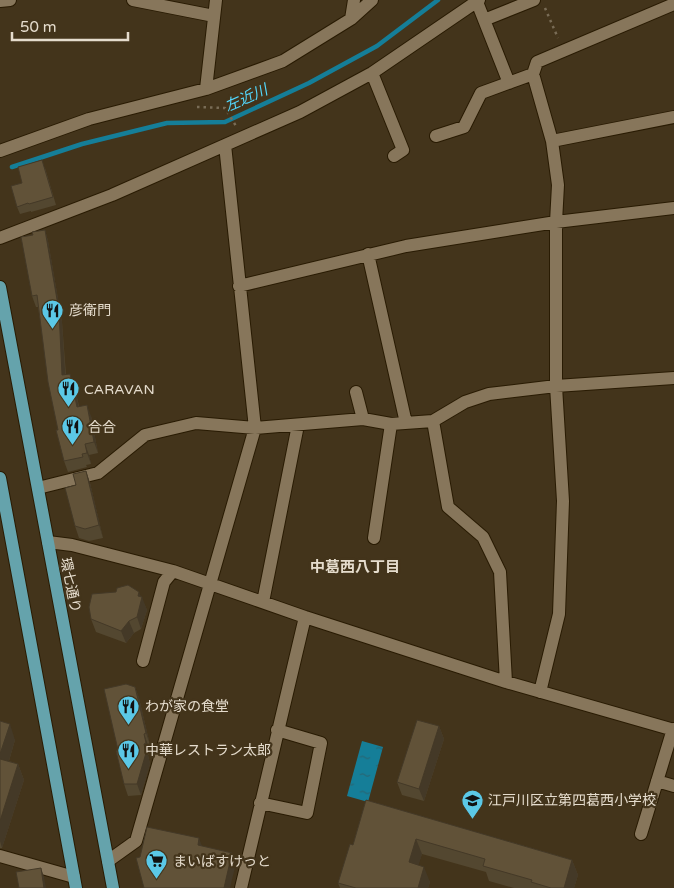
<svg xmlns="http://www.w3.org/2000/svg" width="674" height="888" viewBox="0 0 674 888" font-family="'Varela Round','Noto Sans JP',sans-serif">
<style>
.water{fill:url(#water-ripples)}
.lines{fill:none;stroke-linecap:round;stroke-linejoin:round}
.stream{stroke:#157e98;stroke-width:4.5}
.minor-casing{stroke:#291b03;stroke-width:14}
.major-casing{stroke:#291b03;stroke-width:14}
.path{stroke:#796c56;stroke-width:2.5;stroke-dasharray:2.5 4;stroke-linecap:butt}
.minor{stroke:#87765b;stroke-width:12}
.major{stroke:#65a3ac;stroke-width:12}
.wall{fill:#534730}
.shaded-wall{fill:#443927}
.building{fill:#615238;stroke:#443927}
.labels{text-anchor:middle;stroke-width:4.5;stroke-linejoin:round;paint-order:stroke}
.poi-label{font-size:14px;fill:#e5dccd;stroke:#43341b;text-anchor:start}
.street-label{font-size:14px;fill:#e5dccd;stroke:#43341b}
.water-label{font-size:15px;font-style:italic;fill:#53d8fd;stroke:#43341b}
.neighbourhood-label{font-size:15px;font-weight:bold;fill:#e5dccd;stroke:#43341b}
</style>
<defs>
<pattern id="water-ripples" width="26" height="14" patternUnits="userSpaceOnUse" patternTransform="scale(1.25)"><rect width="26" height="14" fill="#157e98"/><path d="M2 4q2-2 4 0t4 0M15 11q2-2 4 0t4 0" fill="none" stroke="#286674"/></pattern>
</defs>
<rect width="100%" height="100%" fill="#43341b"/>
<path class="water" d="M362,741L383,747L368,802L347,796Z"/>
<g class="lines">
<path class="stream" d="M12,167L82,144L167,123L225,122L309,83L377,46L438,0"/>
<defs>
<path id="minor" d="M133,0L214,16
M0,1L10,0
M477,2L509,83
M351,19L354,0
M484,20L534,0
M372,73L403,150L394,156
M533,74L537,62L674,4
M206,89L216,0
M436,136L464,127L481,93L533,74L552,141L558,185L556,222V386L563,501L559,614L540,692
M552,141L674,117
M0,151L89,119L206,89L283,61L351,19L372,0
M0,238L112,195L300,112L372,73L479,0
M368,254L406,423
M239,286L406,246L556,222L674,208
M356,392L363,419
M433,421L448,507L483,537L500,572L506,682
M38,488L98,473L145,435L196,423L255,428L363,419L391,424L433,421L465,402L489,394L556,386L674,378
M374,538L391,424
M48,542L72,545L173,571L305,617L506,682L674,730
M263,602L298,425
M143,661L164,582L173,571
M657,781L674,786
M260,803L307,813L321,743L277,730
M641,834L673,729
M0,856L74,877
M108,861L136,841L255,428L225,145
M241,888L305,617"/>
<path id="major" d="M0,287L113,888
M0,478L76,888"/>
</defs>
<use href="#minor" class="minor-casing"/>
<use href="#major" class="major-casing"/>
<path class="path" d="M545,8L558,38
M197,107L225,108L236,126"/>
<use href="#minor" class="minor"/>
<use href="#major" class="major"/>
</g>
<path class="wall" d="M45,168L56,205L31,212V211L20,214L17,207L22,183Z
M45,230L48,241L62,322L66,375L74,384L79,406L91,416L98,453L89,455L91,464L86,465L87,467L68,472L64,461L58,430L38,307H36L32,296L33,235Z
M86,471L90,483L103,538L89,541L79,538L75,526L76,485Z
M141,597L147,610L141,629L134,633L126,643L96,632L91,619Z
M135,687L139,698L150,745H148L150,754L148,755L150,764L141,795L128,796L124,784L118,750Z
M0,721L15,740L9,761L18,764L24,780L2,848H0Z
M439,726L444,739L424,801L402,795L397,782Z
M366,800L572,860L578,875L574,888H514L489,881L486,872L422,854L418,865L430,882L428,888H340L338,883L353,845Z"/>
<path class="shaded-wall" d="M45,230L48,241L62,322L66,386L62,375Z
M70,374L74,384L81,418L77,407Z
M87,405L91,416L98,453L94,442Z
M85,444L89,455L91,464L87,453Z
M86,471L90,483L103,538L99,525Z
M139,592L142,599V597L147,610L141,629L137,617L138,596Z
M129,621L134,633L126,643L121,631Z
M135,687L139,698L150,745L146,733Z
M10,724L15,740L5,774L0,762V754Z
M439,726L444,739L424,801L419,789Z
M144,734L148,745L150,754L146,743Z
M144,744L148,755L150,764L141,795L137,784Z
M18,764L24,780L2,848L0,841V821Z
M199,838L203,849L198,845Z
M416,839L422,854L415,877L409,862Z
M232,853L236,863L230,888H224Z
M572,860L578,875L574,888H564Z
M424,867L430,882L428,888H418Z
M41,868L44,877L46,888H44Z"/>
<path class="building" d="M42,160L53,197L29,204L28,203L17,207L11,186L22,183L18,167Z
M45,230L59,311L62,375L70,374L77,407L87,405L94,442L85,444L87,453L82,454L83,457L64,461L56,430H58L48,382L37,295L32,296L21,237L33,235L32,232Z
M86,471L99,525L85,529L75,526L65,488L76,485L73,474Z
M128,585L139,592L138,596L142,597L137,617L129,621L121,631L91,619L89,607L92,594L116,592L117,588Z
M126,684L135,687L146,733L144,734L146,743L144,744L146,753L137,784H124L116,751L118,750L104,689Z
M417,720L439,726L419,789L397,782Z
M0,721L10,724L0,754Z
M0,759L18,764L0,821Z
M366,800L572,860L564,888H551L531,882L532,880L483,866L485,859L416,839L409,862L424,867L418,888H356L338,883L350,844L353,845Z
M147,827L199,838L198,845L232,853L224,888H144L136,858L140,857Z
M41,868L44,888H19L16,872Z"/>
<defs>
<symbol id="restaurant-pin" viewBox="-11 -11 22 30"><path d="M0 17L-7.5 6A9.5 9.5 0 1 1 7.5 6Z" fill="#5bc8e7" stroke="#43341b"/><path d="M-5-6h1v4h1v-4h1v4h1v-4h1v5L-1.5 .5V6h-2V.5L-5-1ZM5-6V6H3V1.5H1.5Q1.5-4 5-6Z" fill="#111"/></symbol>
<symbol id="school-pin" viewBox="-11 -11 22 30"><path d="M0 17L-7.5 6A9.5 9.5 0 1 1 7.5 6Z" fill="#5bc8e7" stroke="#43341b"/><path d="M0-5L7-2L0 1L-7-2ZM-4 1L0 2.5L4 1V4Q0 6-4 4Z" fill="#111"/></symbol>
<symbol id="supermarket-pin" viewBox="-11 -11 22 30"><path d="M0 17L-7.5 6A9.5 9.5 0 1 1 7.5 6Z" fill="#5bc8e7" stroke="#43341b"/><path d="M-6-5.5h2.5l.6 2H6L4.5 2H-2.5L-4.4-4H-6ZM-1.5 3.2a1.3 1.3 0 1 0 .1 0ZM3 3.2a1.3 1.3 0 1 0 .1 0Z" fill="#111"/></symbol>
</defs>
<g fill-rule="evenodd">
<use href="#restaurant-pin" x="40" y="298" width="25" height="34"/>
<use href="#restaurant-pin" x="56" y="376" width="25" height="34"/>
<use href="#restaurant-pin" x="60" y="414" width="25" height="34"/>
<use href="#restaurant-pin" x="116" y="694" width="25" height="34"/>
<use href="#restaurant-pin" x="116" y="738" width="25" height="34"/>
<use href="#school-pin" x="460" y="788" width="25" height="34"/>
<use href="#supermarket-pin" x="144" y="848" width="25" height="34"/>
</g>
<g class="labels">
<g class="poi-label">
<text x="69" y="315">彦衛門</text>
<text x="84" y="394">CARAVAN</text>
<text x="88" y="432">合合</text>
<text x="145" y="711">わが家の食堂</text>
<text x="145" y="755">中華レストラン太郎</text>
<text x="488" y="805">江戸川区立第四葛西小学校</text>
<text x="173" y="866">まいばすけっと</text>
</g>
<g class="street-label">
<text transform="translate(71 585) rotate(79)" y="5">環七通り</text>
</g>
<g class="water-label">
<text transform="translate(246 98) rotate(-24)" y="5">左近川</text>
</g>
<g class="neighbourhood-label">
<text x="355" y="572">中葛西八丁目</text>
</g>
</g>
<path d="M12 32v8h116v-8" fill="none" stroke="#e5dccd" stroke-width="2.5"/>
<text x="20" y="32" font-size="15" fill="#e5dccd" stroke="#43341b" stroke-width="4" paint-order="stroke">50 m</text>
</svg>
